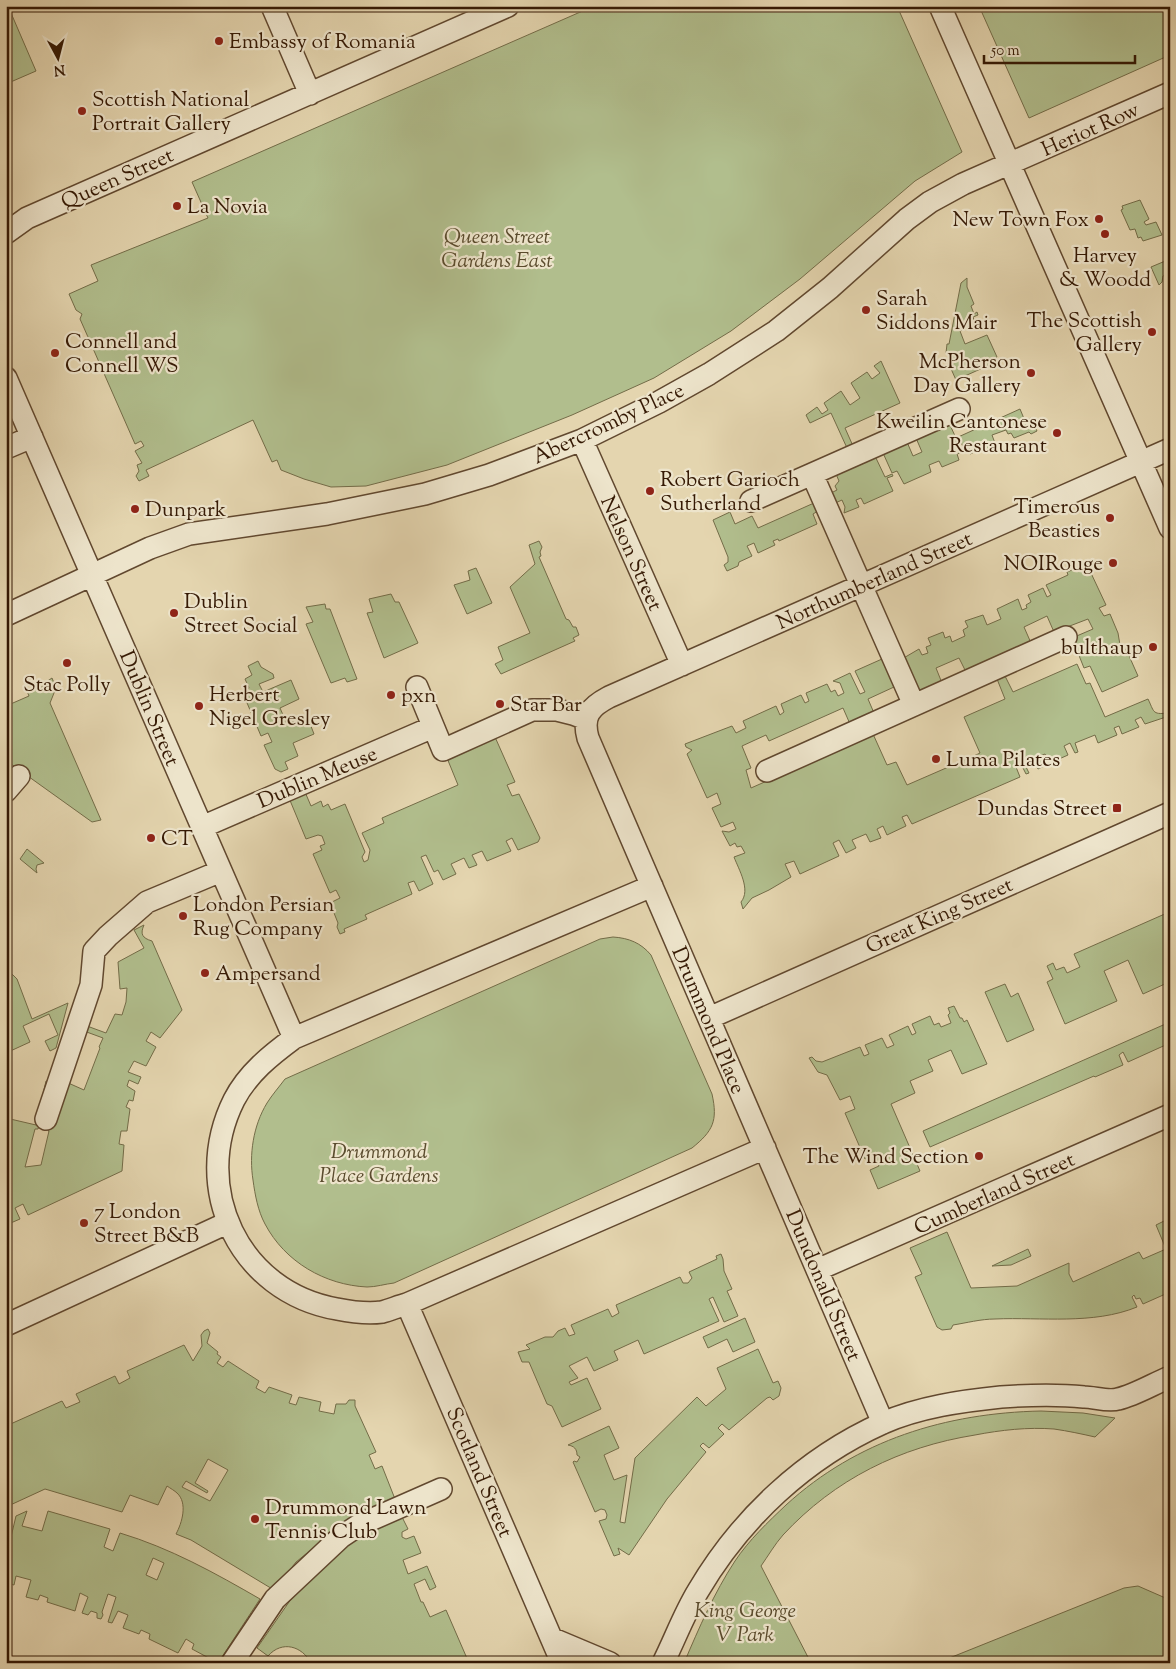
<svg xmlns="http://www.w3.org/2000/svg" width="1176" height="1669" viewBox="0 0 1176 1669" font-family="'Sorts Mill Goudy',serif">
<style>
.green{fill:#b1be8d;stroke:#736c48;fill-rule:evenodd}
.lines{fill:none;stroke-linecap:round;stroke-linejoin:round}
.minor-casing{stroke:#61482f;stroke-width:24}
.minor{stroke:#ede4cb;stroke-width:21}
.poi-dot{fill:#8f2418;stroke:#ede4cb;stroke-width:2}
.labels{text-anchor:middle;stroke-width:4.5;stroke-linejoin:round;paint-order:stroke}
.poi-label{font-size:21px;fill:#351904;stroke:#ede4cb;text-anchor:start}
.street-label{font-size:21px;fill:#351904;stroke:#ede4cb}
.park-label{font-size:21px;font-style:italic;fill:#5a4b2d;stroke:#ede4cb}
</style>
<rect width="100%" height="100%" fill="#e4d5af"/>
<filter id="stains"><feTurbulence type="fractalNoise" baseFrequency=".004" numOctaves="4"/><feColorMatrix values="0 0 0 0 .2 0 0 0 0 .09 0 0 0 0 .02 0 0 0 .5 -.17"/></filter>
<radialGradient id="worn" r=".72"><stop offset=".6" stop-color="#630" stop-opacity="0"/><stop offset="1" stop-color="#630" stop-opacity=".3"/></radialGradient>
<path class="green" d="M6,6H8L36,71L6,84Z
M594,6H897L962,152L915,181L800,279L731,331L654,378L572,415L447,465L366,486L331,487L304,479L281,470L277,460L272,462L253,420L146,470L149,476L139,481L136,476L139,471L137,465L142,463L135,451L144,446L141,441L135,444L84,328L80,319L82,314L76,310L69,294L98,281L91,265L208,218L192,182Z
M979,6H1170V55L1029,118Z
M1140,200L1149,219L1144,222L1146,225L1156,222L1162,235L1143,241L1141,237L1138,238L1135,229L1130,230L1121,210L1123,209L1122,206Z
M1170,259V273L1163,276L1162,282L1159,285L1151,267Z
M967,278V287L974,304L971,306L974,314L977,312L978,315L973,317L975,323L960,331L965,344L987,335L997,357L994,359L996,362L956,380L948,362L950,351L946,353L947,344H949L961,283Z
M881,361L900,403L845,428L853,446L847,448L831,413L810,423L806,415L817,407L822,414L828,410L824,403L841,391L850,405L860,398L851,383L867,372L872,379L880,373L874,366Z
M1020,409L1025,421L1031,418L1037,431L1031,434L1029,432L1014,438L1011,433L1008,434L1006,430L992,435L996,446L987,450L986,447L970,454L966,445L963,446L961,443L958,445L962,452L957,454L959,460L942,467L939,461L929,465L931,472L904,484L897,471L892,473L883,453L907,442L913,456L922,452L916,438L949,423L956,438Z
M875,456L885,477L892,474L893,476L887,478L893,491L864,504L861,498L856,500L859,507L844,513L845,507L842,500L833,504L829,494L837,490L835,486L839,481L836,474Z
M814,503L818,511L813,514L817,524L779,541L778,539L773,541L775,545L758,553L754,543L747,546L752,556L739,562L738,566L727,571L724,565L728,562V557L713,520L730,512L735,524L752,516L758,528Z
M539,541L542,547L540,552L541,556L539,557L566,619L569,620L573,627H576L579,635L573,638L575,641L501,674L495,664L503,660L498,647L530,633L510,587L535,564L529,545Z
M1092,560L1095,568L1090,571L1106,605L1099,608L1104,616L1110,614L1118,633L1120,645L1124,650L1126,649L1138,676L1102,692L1090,666L1084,668L1072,638L1093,629L1088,619L1054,632L1047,616L1024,627L1031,643L966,672L959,658L936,668L942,683L918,694L902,659L919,649L922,655L928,653L926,647L931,645L928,638L943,632L945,638L950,636L952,642L965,636L963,630L968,627L965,621L983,615L987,625L1001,619L997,609L1018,599L1022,610L1027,608L1026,605L1031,602L1028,595L1043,588L1047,597L1051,595L1046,585L1068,575L1067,572L1087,564V562Z
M476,568L492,603L467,614L454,585L470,580L468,571Z
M391,594L395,602H399L418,643L384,658L367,613L373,612L369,599Z
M325,604L326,609H330L357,679L347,682L345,678L331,683L306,624L313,622L306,607Z
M882,659L894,687L868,699L874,713L850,724L843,708L769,741L766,735L742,746L751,768L746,770L751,788L873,734L887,765L896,762L907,785L976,755L980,753L964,717L1005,699L997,679L1005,676L1013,692L1077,664L1086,684L1090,683L1105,717L1148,699C1154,711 1152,715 1167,713L1169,716L1145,724L1141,717L1135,720L1139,727L1122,734L1119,726L1114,728L1117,735L1098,743L1095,735L1075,743L1078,752L1075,753L1070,743L1064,746L1068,755L1050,763L1045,754L1040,756L1044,766L1038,769L1032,756L1023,761L1029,773L1026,774L1021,764L1016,767L1020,777L912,824L907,815L902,817L906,826L887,835L883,826L877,829L881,838L870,842L866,834L852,840L856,848L846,853L839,840L833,843L839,856L800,874L794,861L785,864L791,877L769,890L752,898L743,909L741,902C751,890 739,870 734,857L745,853L741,846L737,847L735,843L730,846L722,831L729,832L736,829L733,822L721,827L712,808L721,804L717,793L707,798L687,754L692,750L686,747L685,744L732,726L736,733L746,728L743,721L776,706L780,715L784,712L781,704L801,695L805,703L809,701L806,693L827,684L831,692L835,690L838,696L844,693L840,683L833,681L850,673L860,694L865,692L855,671Z
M258,661L261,667L273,674L274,678L259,684L263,692L291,680L299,699L280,708L287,724L307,716L314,734L293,743L298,756L285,762L288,769L281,772L275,769L264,745L272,742L268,733L261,736L242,691L249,688L245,679L252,675L248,666Z
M52,678L56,688L50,703L101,820L92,822L11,764L6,769V706L29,696L27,691L39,686L40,688L43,686V684Z
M495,737L515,782L507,785L512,796L519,794L540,838L538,842L518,850L512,838L506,841L511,851L487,861L482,851L472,855L477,865L469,868L464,858L451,864L456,874L443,880L438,870L434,872L426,855L421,857L433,884L419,891L414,881L408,883L412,894L365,915L367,919L344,929L345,932L340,934L337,927L338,923L330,903L340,898L336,890L330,893L313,854L322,850L320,846L325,844L322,836L318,835L306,839L289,798L305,792L311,806L321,801L323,807L328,804L331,810L345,804L365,852L362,857L364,862L368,860L370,850L362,833L384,823L382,818L458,785L447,758Z
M27,849L44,863L37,865L36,869L37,873L20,859Z
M1167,913L1170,920V988L1167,983L1143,994L1128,960L1104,971L1117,1001L1065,1024L1047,982L1053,979L1047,966L1053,963L1056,970L1064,967L1067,973L1080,967L1074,954Z
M144,925C140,934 142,938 152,941L182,1010L160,1038L151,1032L146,1041L156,1047L146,1066L134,1061L128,1072L141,1077L138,1084L129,1080L127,1086L135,1091L133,1101L129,1100L126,1107L130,1109L127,1131H121L119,1144L124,1145L122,1171L28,1215L23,1204L15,1208L20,1219L6,1225V1180L10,1178L6,1141V1118L36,1125L46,1081L54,1082L38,1129H35L25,1167L41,1165L49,1131H48L66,1082L84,1090L100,1048L99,1047L103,1038L84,1031L87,1026L106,1033L115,1014L122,1015L126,1002L127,988L120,989L118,962L144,948L134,930Z
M613,937C629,938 641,943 651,955L712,1094C718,1121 713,1131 692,1148L394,1283C385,1284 376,1287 367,1287C325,1285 285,1262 265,1224C258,1211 255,1195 253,1180C249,1155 253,1126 267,1103C272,1095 279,1087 285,1079L600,939Z
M6,968L17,979L32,1019L68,1003L56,1048L50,1051L45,1041L58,1035L49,1014L23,1026L30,1042L6,1053Z
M1005,984L1011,997L1018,993L1034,1030L1007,1042L985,992Z
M954,1006L960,1018H962L964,1022L967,1020L987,1064L962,1074L951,1050L928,1060L933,1071L910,1081L915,1093L891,1104L920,1171L878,1189L870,1170L879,1166L875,1155L865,1159L845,1113L855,1109L850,1096L840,1100L827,1075L818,1072L809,1058L812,1057L816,1061L822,1062L860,1047L864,1056L869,1054L865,1045L882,1038L887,1048L894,1045L889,1035L908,1026L912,1035L916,1033L912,1024L930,1016L934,1025L939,1023L941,1027L951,1023L948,1015L950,1013L948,1008Z
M1170,1022V1043L1128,1062L1123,1052L1119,1055L1123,1065L1095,1077L1094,1076L930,1147L923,1131Z
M1170,1218V1292L1143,1304L1140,1298L1136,1299L1134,1295L1132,1297L1137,1307C1093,1325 1041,1317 995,1319C981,1319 966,1323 953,1325L951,1329L942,1330L937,1327L915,1277L922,1274L910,1248L947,1232L971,1288L1017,1286L1069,1263V1274L1073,1282L1139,1252L1143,1259L1166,1249L1156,1225Z
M1028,1249L1031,1256L1011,1265L992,1266Z
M721,1254L723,1259L724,1271L732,1289L727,1291L738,1316L724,1322L713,1297L709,1299L719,1321L644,1354L638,1340L614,1351L618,1360L594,1371L587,1357L569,1366L578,1378L569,1382L571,1385L587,1378L601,1409L562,1427L552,1406L547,1404L529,1362H522L518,1352L530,1349L526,1345L545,1337H553L558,1331L565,1328L569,1336L575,1334L571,1325L608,1309L612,1317L619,1313L616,1305L680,1277L683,1283H688L692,1278L689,1272L717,1259L716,1256Z
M745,1318L755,1342L733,1352L727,1339L708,1348L703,1337Z
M208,1329L210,1333L207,1343L218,1352L217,1354L221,1357L217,1363L223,1367L228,1361L259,1381L256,1388L265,1393L269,1387L292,1395L289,1403L296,1405L299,1397L321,1402L319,1411L334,1414L336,1404H346L349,1400H355V1406L376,1452L369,1455L375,1469L382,1466L395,1499L353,1516L296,1562L274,1590L191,1540L176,1534C182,1523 188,1503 177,1493C175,1491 170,1488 167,1486L158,1505L130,1495L122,1512L45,1489L6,1507V1426L62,1401L66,1408L80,1402L76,1394L115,1376L119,1384L130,1378L127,1371L184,1345L193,1361L202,1346L201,1335L204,1331ZM208,1459L228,1470L210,1501L182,1487L186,1481L207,1493L208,1491L195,1483Z
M758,1349L773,1383L778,1381L781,1388L779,1396L773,1400L770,1397L767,1398L729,1430L722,1424L718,1428L724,1434L709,1448L703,1443L700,1446L706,1452L667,1499L629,1555L618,1548L620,1554L614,1556L599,1521L606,1519L607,1515L605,1510L601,1509L595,1512L573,1462L574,1461L577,1462L580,1457L577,1455C577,1449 574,1446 568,1445L609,1426L619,1448L604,1455L614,1480L627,1475L620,1522L625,1523L635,1458L697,1397L706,1406L726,1389L717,1368Z
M1041,1411L1083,1413L1115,1418L1095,1437C1082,1434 1068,1431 1054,1429C1028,1427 1001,1430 975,1435C900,1447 835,1479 783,1535C775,1544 768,1556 761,1566L811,1663H684C699,1628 714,1593 735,1561C749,1540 768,1522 786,1505C857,1440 946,1413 1041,1411Z
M27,1511L22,1526L42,1531L48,1511L110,1529L104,1547L113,1551L120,1533C170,1548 215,1573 260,1599L218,1663L192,1649L194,1644L186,1639L178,1653L149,1639L150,1634L141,1630L139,1634L123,1628L128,1615L118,1611L112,1623L108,1622L116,1597L108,1594L102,1612L103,1615L101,1619L97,1618V1613L91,1611L88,1615L82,1613L88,1597L80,1593L75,1611L47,1602L48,1598L40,1595L38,1600L26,1597L31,1580L16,1576L14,1585L6,1583V1558L16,1516ZM153,1558L164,1563L157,1580L146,1575Z
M402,1517L408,1529L402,1532V1537L406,1539L414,1536L421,1553L403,1560L408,1574L427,1566L436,1587L430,1590L425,1579L414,1584L421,1602H423L430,1617L446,1610L469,1663H311C302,1646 282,1640 268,1656L257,1648L289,1602L313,1577L347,1546L363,1534Z
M1138,1586L1170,1600V1663H937L1124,1588Z"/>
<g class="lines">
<defs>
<path id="minor" d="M272,6L310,94
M940,6L1170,528
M6,233L27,218L508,6
M6,378L294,1038
M582,440L682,665
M6,448L32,437
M812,474L914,705
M751,501L959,409
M6,615L150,548L189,534L327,514L425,494L489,475L582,440L659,402L709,374L776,331L830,288L907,219L930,202L963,184L1170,93
M417,687L443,750L532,710H557L573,714L586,719
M767,771L1066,637
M6,791L19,776
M202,827L433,727
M652,886L294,1038C271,1055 248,1073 234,1100C190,1188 239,1292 337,1309C352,1312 367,1314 382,1312C390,1310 399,1306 407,1304L765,1148
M709,1018L1170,813
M46,1119L91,985L94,951L108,936L147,902L221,871
M817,1270L1170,1115
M407,1304L562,1663
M6,1325L227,1223
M883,1423L588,738C582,716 590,707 609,697L1170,449
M553,1639L610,1663
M232,1663L275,1599L341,1537L359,1525L441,1489
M663,1663C675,1639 684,1614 698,1591C741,1518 805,1458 883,1423C919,1407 962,1401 1001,1397C1028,1395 1056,1394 1084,1397C1094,1397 1108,1402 1118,1399C1135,1395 1153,1384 1170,1377"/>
</defs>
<use href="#minor" class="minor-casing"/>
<use href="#minor" class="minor"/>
</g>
<g class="poi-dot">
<circle cx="219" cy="41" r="5"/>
<circle cx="82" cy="111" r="5"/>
<circle cx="177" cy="206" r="5"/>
<circle cx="1099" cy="219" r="5"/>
<circle cx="1105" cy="234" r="5"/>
<circle cx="866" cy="310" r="5"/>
<circle cx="1152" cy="332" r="5"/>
<circle cx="55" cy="353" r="5"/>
<circle cx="1031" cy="373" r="5"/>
<circle cx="1057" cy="433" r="5"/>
<circle cx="650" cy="491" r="5"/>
<circle cx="135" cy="509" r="5"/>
<circle cx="1110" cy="518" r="5"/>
<circle cx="1113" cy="563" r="5"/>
<circle cx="174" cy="613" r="5"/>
<circle cx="1153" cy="647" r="5"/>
<circle cx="67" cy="663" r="5"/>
<circle cx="391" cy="695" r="5"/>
<circle cx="500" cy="704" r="5"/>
<circle cx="199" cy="706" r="5"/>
<circle cx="936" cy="759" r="5"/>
<rect x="1112" y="803" width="10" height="10" rx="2.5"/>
<circle cx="151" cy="838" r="5"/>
<circle cx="183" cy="916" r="5"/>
<circle cx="205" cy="973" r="5"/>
<circle cx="979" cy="1156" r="5"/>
<circle cx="84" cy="1223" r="5"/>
<circle cx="255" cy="1519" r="5"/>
</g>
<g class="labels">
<g class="poi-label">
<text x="229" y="48">Embassy of Romania</text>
<text x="92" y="106">Scottish National<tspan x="92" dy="24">Portrait Gallery</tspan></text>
<text x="187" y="213">La Novia</text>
<text x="1089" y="226" text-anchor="end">New Town Fox</text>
<text x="1105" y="262" text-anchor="middle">Harvey<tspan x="1105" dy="24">&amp; Woodd</tspan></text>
<text x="876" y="305">Sarah<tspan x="876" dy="24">Siddons Mair</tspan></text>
<text x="1142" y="327" text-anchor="end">The Scottish<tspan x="1142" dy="24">Gallery</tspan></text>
<text x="65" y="348">Connell and<tspan x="65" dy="24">Connell WS</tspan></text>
<text x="1021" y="368" text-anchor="end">McPherson<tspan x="1021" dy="24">Day Gallery</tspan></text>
<text x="1047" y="428" text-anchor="end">Kweilin Cantonese<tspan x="1047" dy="24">Restaurant</tspan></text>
<text x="660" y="486">Robert Garioch<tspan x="660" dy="24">Sutherland</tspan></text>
<text x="1100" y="513" text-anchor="end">Timerous<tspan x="1100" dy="24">Beasties</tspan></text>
<text x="145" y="516">Dunpark</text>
<text x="1103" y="570" text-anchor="end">NOIRouge</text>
<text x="184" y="608">Dublin<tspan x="184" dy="24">Street Social</tspan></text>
<text x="1143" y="654" text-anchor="end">bulthaup</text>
<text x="67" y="691" text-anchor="middle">Stac Polly</text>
<text x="209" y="701">Herbert<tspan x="209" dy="24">Nigel Gresley</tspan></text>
<text x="401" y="702">pxn</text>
<text x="510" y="711">Star Bar</text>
<text x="946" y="766">Luma Pilates</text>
<text x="1107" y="815" text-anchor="end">Dundas Street</text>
<text x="161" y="845">CT</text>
<text x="193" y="911">London Persian<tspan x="193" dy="24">Rug Company</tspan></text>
<text x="215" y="980">Ampersand</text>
<text x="969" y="1163" text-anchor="end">The Wind Section</text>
<text x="94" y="1218">7 London<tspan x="94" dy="24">Street B&amp;B</tspan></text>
<text x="265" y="1514">Drummond Lawn<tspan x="265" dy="24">Tennis Club</tspan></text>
</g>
<g class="street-label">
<text transform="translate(1090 129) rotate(-24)" y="7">Heriot Row</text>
<text transform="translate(117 178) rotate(-24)" y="7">Queen Street</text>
<text transform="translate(608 423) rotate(-25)" y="7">Abercromby Place</text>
<text transform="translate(632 553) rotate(66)" y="7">Nelson Street</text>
<text transform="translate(874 580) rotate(-24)" y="7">Northumberland Street</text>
<text transform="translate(150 708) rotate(67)" y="7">Dublin Street</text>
<text transform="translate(317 777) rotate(-23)" y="7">Dublin Meuse</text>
<text transform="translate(939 915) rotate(-24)" y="7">Great King Street</text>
<text transform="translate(709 1020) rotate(67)" y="7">Drummond Place</text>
<text transform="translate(994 1193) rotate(-24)" y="7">Cumberland Street</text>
<text transform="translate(824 1285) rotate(67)" y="7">Dundonald Street</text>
<text transform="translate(480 1472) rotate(67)" y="7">Scotland Street</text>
</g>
<g class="park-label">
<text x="497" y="243">Queen Street<tspan x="497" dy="24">Gardens East</tspan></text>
<text x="379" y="1158">Drummond<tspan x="379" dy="24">Place Gardens</tspan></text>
<text x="745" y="1617">King George<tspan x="745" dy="24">V Park</tspan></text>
</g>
</g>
<rect width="1176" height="1669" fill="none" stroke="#e4d5af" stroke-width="25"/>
<rect x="8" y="8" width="1161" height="1654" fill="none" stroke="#351904" stroke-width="2.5"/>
<rect x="12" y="12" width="1151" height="1644" fill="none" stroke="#351904"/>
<g transform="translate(58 58) rotate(173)" stroke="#ede4cb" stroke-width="4" paint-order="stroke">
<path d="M0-4L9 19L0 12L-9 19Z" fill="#351904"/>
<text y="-8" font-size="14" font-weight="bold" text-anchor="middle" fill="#351904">N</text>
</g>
<path d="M984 55v8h151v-8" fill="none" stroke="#351904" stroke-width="2.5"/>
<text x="991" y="55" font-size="15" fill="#351904" stroke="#ede4cb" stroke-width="4" paint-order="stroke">50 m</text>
<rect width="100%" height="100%" filter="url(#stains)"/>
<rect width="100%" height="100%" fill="url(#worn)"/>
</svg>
